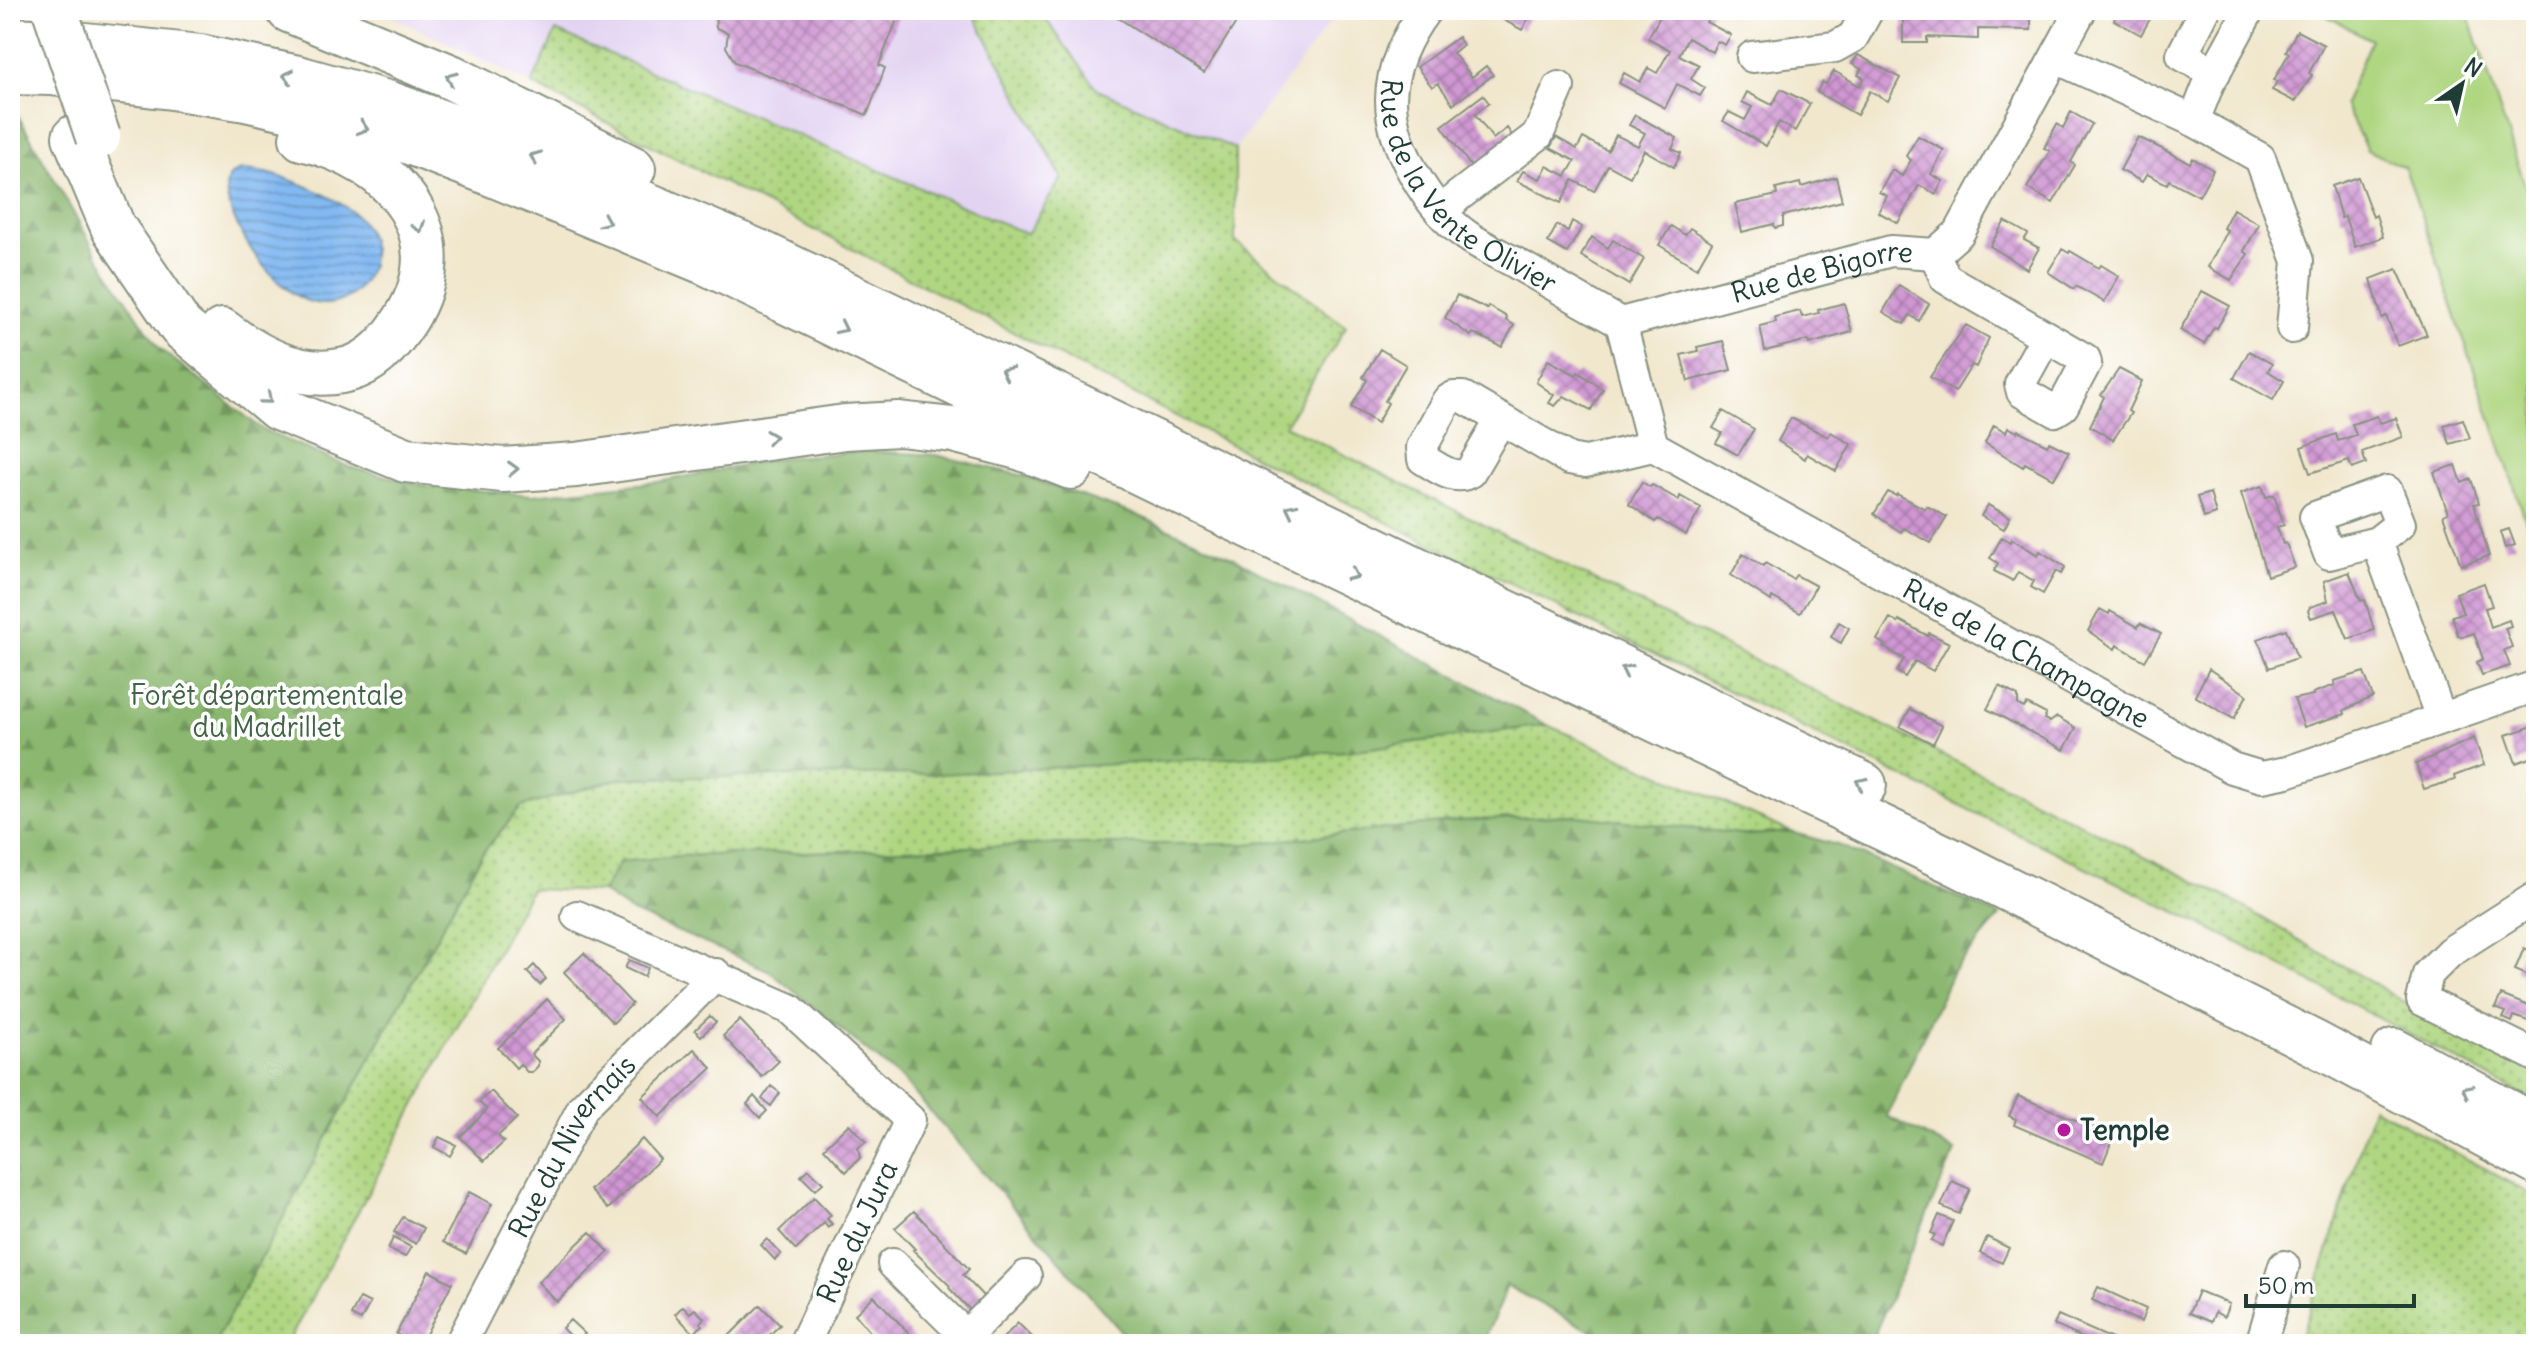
<svg xmlns="http://www.w3.org/2000/svg" width="2546" height="1354" viewBox="0 0 2546 1354" font-family="Delius,sans-serif">
<style>
.built{fill:#e3d3f2}
.grass{fill:url(#grass-dots);stroke:#678a5a;stroke-width:2}
.forest{fill:url(#forest-firs);stroke:#557a52;stroke-width:2}
.park{fill:#afd681;stroke:#678a5a;stroke-width:2}
.water{fill:url(#water-rules);stroke:#517b93;stroke-width:2}
.building{fill:url(#building-cross-hatch)}
.lines{fill:none;stroke-linecap:round;stroke-linejoin:round}
.minor-casing{stroke:#889280;stroke-width:34}
.highway-casing{stroke:#889280;stroke-width:48}
.minor{stroke:#fff;stroke-width:30}
.highway{stroke:#fff;stroke-width:44}
.highway-bridge-casing{stroke:#889280;stroke-width:48;stroke-linecap:butt}
.highway-bridge{stroke:#fff;stroke-width:44}
.oneway{stroke:#8f9e9a}
.poi-dot{fill:#b5179e;stroke:#fff;stroke-width:3}
.labels{text-anchor:middle;stroke-width:7;stroke-linejoin:round;paint-order:stroke}
.street-label{font-size:28px;fill:#1f3d34;stroke:#fff}
.park-label{font-size:28px;fill:#436347;stroke:#fff}
.poi-label{font-size:28px;font-weight:bold;fill:#1f3d34;stroke:#fff;text-anchor:start}
</style>
<defs>
<pattern id="grass-dots" width="8" height="8" patternUnits="userSpaceOnUse" patternTransform="scale(2)"><rect width="8" height="8" fill="#afd681"/><path d="M2 2h.1M6 6h.1" fill="none" stroke="#8eaf6a" stroke-width="1.8" stroke-linecap="round"/></pattern>
<pattern id="forest-firs" width="22" height="20" patternUnits="userSpaceOnUse" patternTransform="scale(2)"><rect width="22" height="20" fill="#8bb76f"/><path d="M5 1l3.5 6h-7zM16 11l3.5 6h-7z" fill="#71965c"/></pattern>
<pattern id="water-rules" width="6" height="5" patternUnits="userSpaceOnUse" patternTransform="scale(2)"><rect width="6" height="5" fill="#83b9f2"/><path d="M0 2.5h6" fill="none" stroke="#6b98c5"/></pattern>
<pattern id="building-cross-hatch" width="8" height="8" patternUnits="userSpaceOnUse" patternTransform="scale(2)"><rect width="8" height="8" fill="#d097d3"/><path d="M0 0l8 8M0 8l8-8" fill="none" stroke="#a87cac"/></pattern>
</defs>
<rect width="100%" height="100%" fill="#fff"/>
<filter id="ink" filterUnits="userSpaceOnUse"><feTurbulence type="fractalNoise" baseFrequency=".0125" numOctaves="2"/><feDisplacementMap in="SourceGraphic" scale="16" xChannelSelector="R" yChannelSelector="G"/><feConvolveMatrix kernelMatrix="1 2 1 2 8 2 1 2 1" color-interpolation-filters="sRGB"/></filter>
<filter id="wash" filterUnits="userSpaceOnUse"><feTurbulence type="fractalNoise" baseFrequency=".006" numOctaves="4" result="noise"/><feDisplacementMap in="SourceGraphic" scale="32" xChannelSelector="R" yChannelSelector="G"/><feGaussianBlur stdDeviation="1.8" result="paint"/><feColorMatrix in="noise" values="0 0 0 0 0 0 0 0 0 0 0 0 0 0 0 0 0 1.4 0 .05"/><feComposite in="paint" operator="in"/></filter>
<g filter="url(#wash)">
<rect width="100%" height="100%" fill="#f1e7cd"/>
<path class="built" d="M379,10H971L1062,178L1027,234L556,31L532,84Z
M1039,10H1339L1235,149L1098,90Z"/>
<path class="grass" d="M971,10H1039L1098,90L1235,149V241L1346,327L1285,425L2230,899L2406,1003L2536,1073V1102L2231,939L1267,463L532,84L556,31L1027,234L1062,178Z
M1547,725L1791,832L1750,835L1569,815L1460,821L1247,844H1064L678,856L620,862L602,892L531,889L287,1344H214L483,852L521,807L621,778L841,775L1347,751Z
M2373,1107L2536,1197V1344H2299Z"/>
<path class="forest" d="M10,113L17,114L99,258L159,348L263,430L349,467L427,486L533,495L658,482L780,458L868,451L936,455L1020,475L1139,516L1230,556L1547,725L1347,751L941,774L621,778L521,807L483,852L214,1344H10Z
M1569,815L1750,835L1791,832L1844,847L2000,916L1953,971L1887,1116L1955,1151L1870,1344H1615L1507,1286L1483,1344H1132L902,1079L768,970L630,911L602,892L620,862L678,856L1064,844H1247L1460,821Z"/>
<path class="park" d="M2316,10H2467L2536,219V550L2405,168L2367,150L2344,104L2371,40Z"/>
<path class="water" d="M246,170C280,173 347,197 365,227C388,265 352,317 308,301C290,295 273,277 261,263C247,245 200,172 246,170Z"/>
<g id="blocks">
<path class="building" d="M715,10L900,12L879,65L885,68L867,115L735,62L726,47L728,33L716,28Z
M1106,10H1244L1204,73Z
M1485,10H1533L1522,30Z
M1674,10H1712L1706,22L1731,35L1725,45L1717,41L1712,52L1688,38L1679,55L1699,65L1691,79L1705,88L1700,96L1677,84L1665,108L1619,83L1624,73L1640,82L1648,68L1657,73L1670,50L1648,38L1663,11L1671,15Z
M1903,10H1913V14L1927,13V10H2031V30L1978,29V39L1927,37V43H1903Z
M2119,10H2155L2141,35L2114,20Z
M2297,31L2324,45L2309,73L2312,75L2295,102L2272,90L2277,82L2274,80L2289,53L2286,51Z
M1458,37L1463,45L1453,53L1472,77L1486,66L1493,75L1453,104L1438,83L1432,87L1417,67Z
M1858,55L1900,78L1888,101L1870,91L1857,115L1817,92L1822,82L1826,84L1834,71L1860,86L1864,78L1858,75L1861,69L1852,64Z
M1781,89L1810,104L1795,131L1779,122L1766,146L1723,121L1729,112L1745,120L1752,107L1742,102L1747,92L1772,105Z
M1483,95L1489,103L1475,114L1493,139L1507,128L1513,137L1472,168L1442,126Z
M2071,112L2092,124L2071,162L2075,165L2053,203L2027,188L2050,151L2044,148L2057,124L2063,128Z
M1635,115L1677,138L1672,149L1681,153L1674,167L1644,150L1630,177L1608,165L1594,191L1573,180L1561,203L1517,181L1523,171L1540,179L1547,166L1566,176L1575,161L1550,148L1556,137L1577,149L1583,138L1608,151L1616,135L1638,146L1645,133L1629,125Z
M1918,136L1944,150L1931,174L1943,181L1936,194L1919,185L1898,223L1878,212L1887,196L1879,192L1892,170L1902,176L1911,160L1906,156Z
M2138,137L2190,163L2193,158L2213,170L2199,196L2169,180L2167,184L2147,174L2142,182L2120,170Z
M1836,177L1842,201L1783,216V226L1775,228L1774,224L1742,232L1735,204L1777,195L1776,189L1800,183L1801,187Z
M2358,177L2373,217L2376,215L2383,237L2355,247L2345,217L2341,218L2332,186Z
M2233,209L2259,224L2244,251L2248,254L2231,280L2208,267L2227,230L2223,228Z
M1572,221L1582,227L1567,253L1548,242L1557,225L1568,231Z
M2005,221L2028,234L2024,240L2039,248L2027,269L1990,246Z
M1671,226L1685,235L1690,228L1712,242L1697,268L1659,245Z
M1592,237L1608,248L1613,240L1644,259L1629,285L1581,256Z
M2062,249L2069,253L2070,251L2099,268L2101,265L2119,276L2104,302L2076,286L2074,289L2048,272Z
M2397,269L2427,335L2398,346L2386,316L2382,318L2371,279Z
M1899,285L1929,304L1919,321L1910,315L1904,324L1883,312Z
M2202,291L2230,306L2217,328L2214,327L2204,344L2180,330Z
M1457,295L1487,309L1488,306L1507,317L1506,320L1514,325L1502,347L1473,333L1471,336L1445,318Z
M1844,303L1852,332L1809,344L1808,340L1765,351L1760,326L1776,322L1775,317L1800,311L1802,317L1819,313L1818,310Z
M1966,325L1989,338L1976,367L1972,365L1955,392L1930,377Z
M1723,341L1731,370L1688,381L1681,355L1698,351L1697,347Z
M1380,349L1406,365L1385,401L1388,403L1377,423L1351,407L1367,380L1363,377Z
M2249,351L2272,364L2268,371L2284,381L2273,400L2234,378Z
M1548,360L1576,375L1578,372L1603,389L1591,410L1564,396L1555,406L1549,403L1554,395L1536,382Z
M2119,369L2142,381L2128,411L2131,413L2113,440L2090,426L2104,397L2101,395Z
M1723,411L1754,429L1738,455L1716,443L1722,433L1713,428Z
M2377,416L2380,423L2396,418L2403,437L2362,452L2366,464L2352,469L2349,461L2310,473L2301,447L2336,434L2338,441L2356,435L2352,424Z
M1791,418L1828,437L1831,432L1851,444L1836,471L1807,454L1805,459L1778,441Z
M2463,419L2470,438L2450,444L2444,425Z
M1994,425L2006,432L2008,427L2017,432L2018,430L2047,445L2049,442L2069,452L2054,479L2025,463L2023,467L1985,443Z
M2456,465L2462,483L2471,479L2479,503L2474,504L2489,556L2461,565L2443,515L2448,513L2434,472Z
M1642,482L1650,487L1652,485L1679,500L1680,496L1701,508L1686,535L1658,519L1655,522L1629,504Z
M2262,486L2266,497L2274,495L2284,525L2277,527L2283,544L2286,543L2295,567L2267,576L2241,493Z
M1888,492L1896,496L1897,494L1925,509L1927,506L1947,517L1931,543L1904,528L1901,532L1874,514Z
M2210,493L2216,514L2204,518L2197,497Z
M1988,505L2010,517L2004,529L1981,516Z
M2509,529L2515,545L2505,548L2500,532Z
M2002,537L2011,542L2012,539L2038,555L2040,551L2065,567L2061,574L2056,571L2043,594L2031,587L2034,581L2018,572L2013,581L1994,571L1998,563L1990,558Z
M1743,554L1763,566L1765,563L1793,579L1796,575L1816,586L1800,613L1772,597L1771,601L1731,575Z
M2349,572L2361,601L2365,600L2374,630L2348,639L2336,610L2311,618L2308,611L2310,607L2328,601L2324,581Z
M2484,583L2492,606L2485,608L2491,627L2509,620L2511,626L2505,628L2512,647L2504,650L2510,666L2482,675L2477,662L2483,659L2474,633L2462,637L2458,635L2452,616L2463,613L2456,593Z
M2100,609L2109,614L2110,611L2138,627L2140,623L2161,634L2145,661L2117,645L2115,649L2088,631Z
M1890,618L1898,623L1899,620L1928,636L1929,633L1949,643L1933,671L1915,661L1905,677L1897,672L1904,659L1883,647L1885,645L1877,640Z
M1839,622L1849,628L1841,643L1831,637Z
M2286,629L2297,658L2269,668L2258,639Z
M2209,669L2247,695L2234,719L2195,696Z
M2364,672L2373,697L2344,710L2345,714L2304,727L2294,699L2313,695V693L2335,685L2334,681Z
M1999,686L2018,696V705L2024,708L2027,704L2046,714L2044,719L2050,722L2057,717L2076,728L2064,750L1987,709Z
M1910,709L1942,726L1933,744L1900,727Z
M2533,726L2536,728V756L2516,763L2506,735Z
M2474,738L2484,765L2454,776L2455,780L2424,789L2416,764Z
M2524,948L2536,953V979L2515,970Z
M584,953L632,1004L613,1023L564,972Z
M629,960L648,968L644,977L625,968Z
M534,965L546,979L540,985L527,972Z
M2501,995L2536,1009V1024L2514,1016L2512,1022L2503,1018L2506,1012L2495,1008Z
M547,999L566,1019L531,1054L538,1061V1066L532,1072H527L520,1064L516,1068L498,1048Z
M710,1016L716,1022L701,1036L695,1030Z
M740,1020L779,1061L762,1077L723,1036Z
M694,1049L712,1068L660,1117L642,1097Z
M771,1086L780,1093L771,1106L762,1099Z
M491,1091L517,1118L498,1136L504,1142L484,1161L460,1137L487,1110L479,1102Z
M754,1096L767,1111L760,1118L747,1104Z
M2018,1096L2114,1136L2103,1163L2014,1125L2016,1119L2009,1116Z
M849,1124L866,1142L858,1148L860,1158L846,1172L824,1148Z
M439,1137L456,1145L450,1156L434,1147Z
M642,1139L660,1159L608,1209L590,1190Z
M809,1169L823,1183L815,1190L801,1176Z
M1952,1181L1970,1189L1959,1214L1941,1206Z
M469,1192L492,1204L466,1254L443,1242Z
M814,1197L831,1215L827,1219L832,1224L828,1228L824,1223L796,1250L779,1231Z
M914,1211L969,1269L963,1275L985,1298L971,1311L949,1288L950,1286L913,1250L915,1249L895,1228Z
M1939,1215L1953,1221L1942,1246L1931,1241L1935,1235L1931,1233Z
M403,1217L424,1228L416,1244L394,1232Z
M590,1232L609,1252L557,1302L538,1282Z
M1987,1237L2009,1248L2002,1263L1980,1253Z
M393,1238L411,1247L405,1257L388,1249Z
M767,1239L781,1254L775,1260L761,1245Z
M429,1271L452,1283L421,1344H416L396,1334Z
M2098,1287L2146,1309L2141,1322L2092,1300Z
M2198,1291L2229,1304L2224,1317L2215,1312L2211,1322L2189,1313Z
M874,1296L919,1344H880L855,1314Z
M360,1298L370,1303L361,1320L351,1315Z
M760,1305L780,1325L760,1344H728L724,1341Z
M683,1306L690,1313L695,1309L704,1318L700,1323L702,1325L694,1334L675,1314Z
M2058,1315L2119,1342L2118,1344H2096L2054,1325Z
M570,1320L585,1334L576,1343L562,1328Z
M1018,1323L1039,1344H1003L1000,1341Z"/>
</g>
</g>
<g filter="url(#ink)">
<use href="#blocks" fill-opacity="0" stroke="#889280" stroke-width="2"/>
<g class="lines">
<defs>
<g id="minor">
<path id="s1" d="M1426,10C1407,35 1391,68 1391,100C1391,146 1429,209 1466,235C1481,246 1499,254 1514,262C1550,283 1585,303 1621,323"/>
<path d="M2205,10L2182,55L2215,73"/>
<path d="M1752,57L1835,47L1853,37L1868,10"/>
<path d="M2056,58L2194,121L2260,158L2298,261L2292,328"/>
<path d="M2194,121L2209,83L2249,10"/>
<path d="M1442,213L1457,197L1538,135L1559,87"/>
<path d="M1935,254L1945,278L2085,359L2086,363L2063,406L2055,411L2022,392L2020,384L2046,337"/>
<path id="s2" d="M1621,323L1653,446L2232,768L2262,777L2287,772L2536,686"/>
<path id="s3" d="M1621,323L1891,251L1935,254L1959,233L2081,10"/>
<path d="M1501,419L1470,472C1454,482 1437,467 1423,459L1422,447L1447,401L1453,397H1463L1569,459L1586,462L1653,446"/>
<path d="M2377,542L2400,524L2387,491L2315,517L2329,554L2377,542L2441,718"/>
<path d="M2536,897L2450,952L2428,974L2422,1000L2536,1056"/>
<path d="M577,916L790,1009L910,1120L804,1344"/>
<path d="M893,1264L966,1336"/>
<path id="s4" d="M460,1344L583,1107L716,974"/>
<path d="M973,1344L966,1336L1026,1276"/>
<path d="M2261,1344L2284,1266"/>
</g>
<path id="highway" d="M289,10L451,77L633,169
M10,40L56,42L200,57L298,78L387,103L515,149L761,253L1864,785
M10,72L51,73L172,87L246,99L326,117L407,141L485,171L707,263L1296,548L1952,861L2314,1043L2536,1162
M75,137L113,227L181,327L278,408L406,460L503,470L576,465L845,427L899,424L953,430L1022,448L1071,467
M222,331C256,357 296,379 341,371C366,367 385,349 399,329C464,239 396,159 302,138
M2394,1051L2530,1124"/>
</defs>
<use href="#minor" class="minor-casing"/>
<use href="#highway" class="highway-casing"/>
<use href="#minor" class="minor"/>
<use href="#highway" class="highway"/>
<defs>
<path id="highway-bridge" d="M55,10L98,137"/>
</defs>
<use href="#highway-bridge" class="highway-bridge-casing"/>
<use href="#highway-bridge" class="highway-bridge"/>
</g>
<defs><path id="oneway-chevron" d="M-2-3.5L2.5 0L-2 3.5" fill="none" stroke-width="1.6" stroke-linecap="round" stroke-linejoin="round" transform="scale(2)"/></defs>
<g class="oneway">
<use href="#oneway-chevron" transform="translate(288 76) rotate(-168)"/>
<use href="#oneway-chevron" transform="translate(451 78) rotate(-156)"/>
<use href="#oneway-chevron" transform="translate(363 128) rotate(17)"/>
<use href="#oneway-chevron" transform="translate(535 157) rotate(-158)"/>
<use href="#oneway-chevron" transform="translate(605 221) rotate(23)"/>
<use href="#oneway-chevron" transform="translate(419 227) rotate(71)"/>
<use href="#oneway-chevron" transform="translate(842 328) rotate(26)"/>
<use href="#oneway-chevron" transform="translate(1006 372) rotate(-154)"/>
<use href="#oneway-chevron" transform="translate(267 399) rotate(40)"/>
<use href="#oneway-chevron" transform="translate(771 437) rotate(-8)"/>
<use href="#oneway-chevron" transform="translate(513 469) rotate(-2)"/>
<use href="#oneway-chevron" transform="translate(1291 509) rotate(-154)"/>
<use href="#oneway-chevron" transform="translate(1353 575) rotate(25)"/>
<use href="#oneway-chevron" transform="translate(1626 670) rotate(-154)"/>
<use href="#oneway-chevron" transform="translate(1861 783) rotate(-154)"/>
<use href="#oneway-chevron" transform="translate(2467 1090) rotate(-152)"/>
</g>
</g>
<circle class="poi-dot" cx="2064" cy="1130" r="8"/>
<g class="labels">
<g class="street-label">
<text dy="10" stroke="none"><textPath href="#s1" startOffset="218">Rue de la Vente Olivier</textPath></text>
<text dy="10" stroke="none"><textPath href="#s3" startOffset="208">Rue de Bigorre</textPath></text>
<text dy="10" stroke="none"><textPath href="#s2" startOffset="554">Rue de la Champagne</textPath></text>
<text dy="10" stroke="none"><textPath href="#s4" startOffset="228">Rue du Nivernais</textPath></text>
<text transform="translate(857 1232) rotate(-65)" y="10">Rue du Jura</text>
</g>
<g class="park-label">
<text x="267" y="705">Forêt départementale<tspan x="267" dy="32">du Madrillet</tspan></text>
</g>
<g class="poi-label">
<text x="2080" y="1140">Temple</text>
</g>
</g>
<rect width="2546" height="1354" fill="none" stroke="#fff" stroke-width="40"/>
<g transform="translate(2462 84) rotate(34)" stroke="#ffffff" stroke-width="6" paint-order="stroke">
<path d="M0-6L14 30L0 20L-14 30Z" fill="#1f3d34"/>
<text y="-12" font-size="22" font-weight="bold" text-anchor="middle" fill="#1f3d34">N</text>
</g>
<path d="M2246 1294v12h168v-12" fill="none" stroke="#1f3d34" stroke-width="4"/>
<text x="2258" y="1294" font-size="24" fill="#1f3d34" stroke="#ffffff" stroke-width="6" paint-order="stroke">50 m</text>
</svg>
